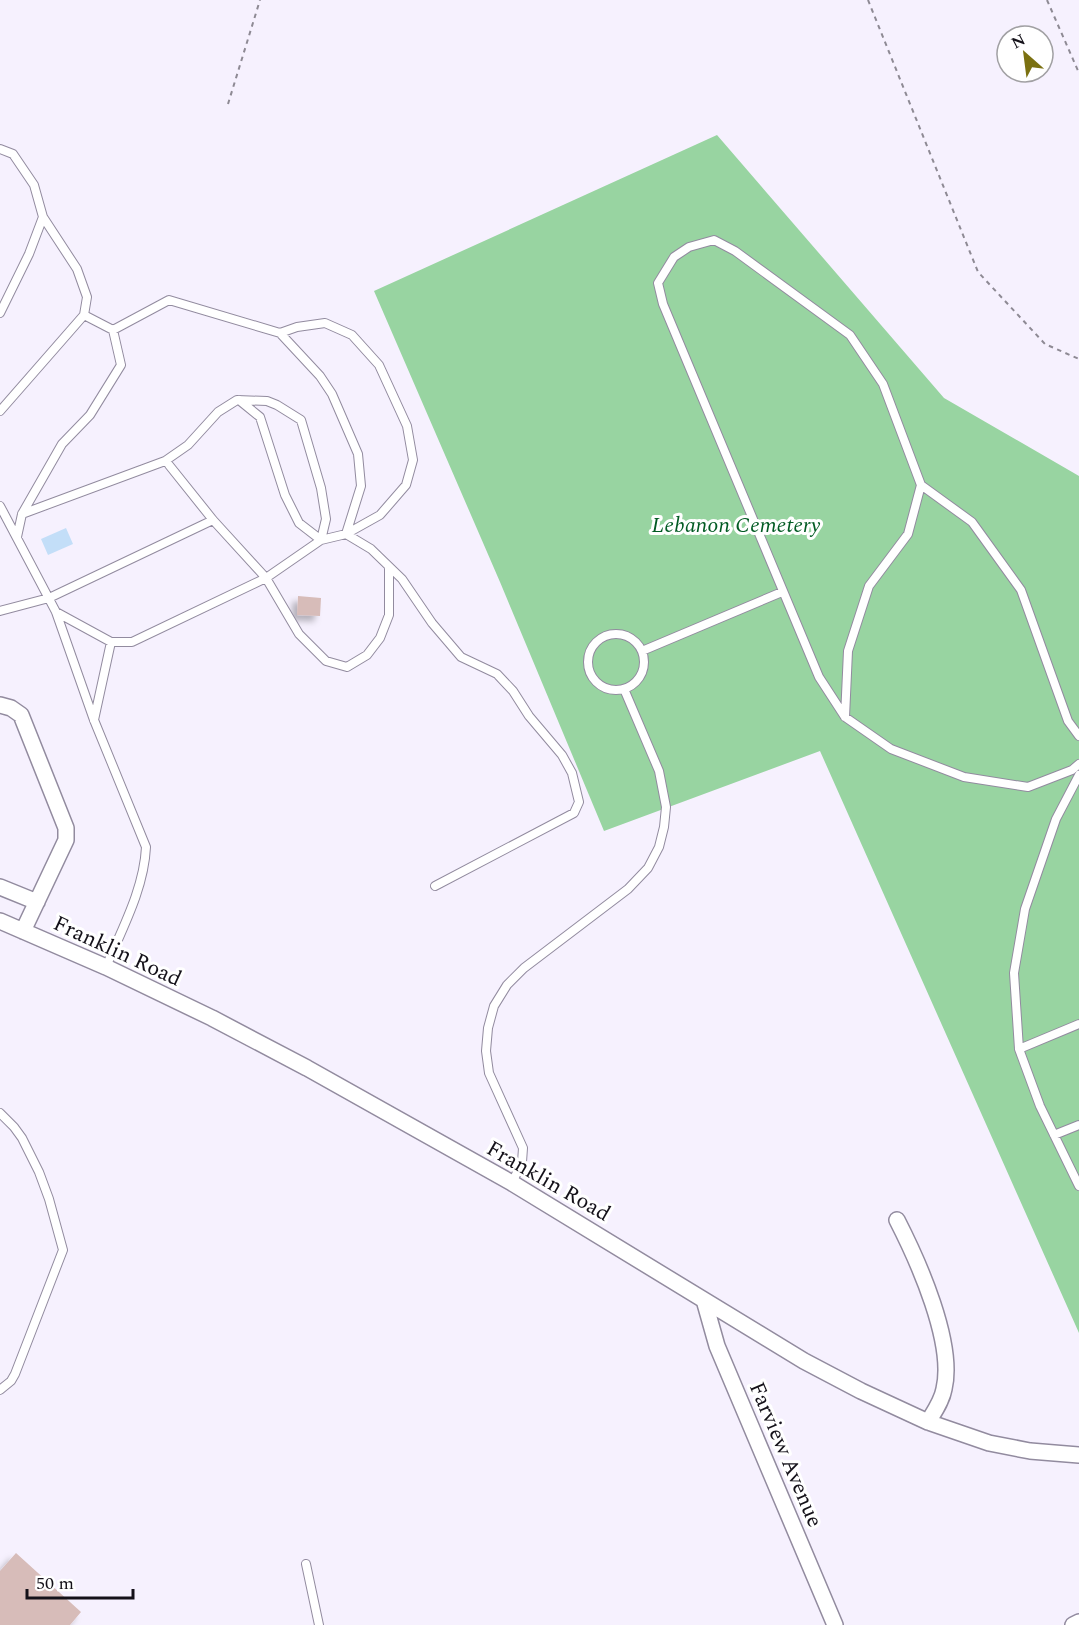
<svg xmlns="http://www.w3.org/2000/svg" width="1079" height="1625" viewBox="0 0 1079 1625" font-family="Spectral,serif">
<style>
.green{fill:#98d4a1}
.water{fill:#c3def8}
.building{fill:#d7bcb9;filter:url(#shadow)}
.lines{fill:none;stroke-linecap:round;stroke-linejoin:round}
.service-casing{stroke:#928b9f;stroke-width:10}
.minor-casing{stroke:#928b9f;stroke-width:18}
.path{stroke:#8e8a94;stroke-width:2;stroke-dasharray:4.5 4.5;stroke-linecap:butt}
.service{stroke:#fff;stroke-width:8}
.minor{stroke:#fff;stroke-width:15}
.labels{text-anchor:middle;stroke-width:6;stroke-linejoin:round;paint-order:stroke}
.park-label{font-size:22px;font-style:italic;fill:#025b23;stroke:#fff}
.street-label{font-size:22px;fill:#141119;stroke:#fff}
</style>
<defs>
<filter id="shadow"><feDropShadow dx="-5.5" dy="5.5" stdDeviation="3" flood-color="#0004"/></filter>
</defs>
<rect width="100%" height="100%" fill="#f6f1fe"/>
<path class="green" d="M717,135L944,398L1079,476V1333L820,751L604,831L500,582L374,291Z"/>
<path class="water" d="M66,528L73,544L48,555L41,539Z"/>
<path class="building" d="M298,596L321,598L320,616L297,615Z
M16,1553L81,1612L70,1625H0V1571Z"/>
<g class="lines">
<defs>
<path id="service" d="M0,149L13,154L34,185L43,217L29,254L0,313
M84,315L113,330L169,300L280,333L297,327L325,323L352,335L379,365L407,426L413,460L406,485L380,515L346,534
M280,333L320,376L332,394L358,454L361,486L346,534
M239,400L260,417L285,495L299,523L321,540L346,534L371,549L402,579L432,623L461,657L497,674L513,691L529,716L562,755L572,773L579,802L574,813L435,886
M0,411L84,315L87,297L77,269L43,217
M169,465L213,520L266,578L299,634L326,661L347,667L367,655L380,638L389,615V567
M921,485L972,522L1021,590L1068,721L1079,736
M0,506L56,612L94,720L146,847C144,889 122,929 106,967
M22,514L165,461L188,445L218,412L237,400L267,401L277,405L301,420L321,488L326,519L321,540L266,578L132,642H111L56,612
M17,537L22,514L62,444L90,415L121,365L113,330
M0,611L49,598L213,520
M588 662a28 28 0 1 1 56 0a28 28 0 1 1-56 0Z
M642,651L782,592
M845,717L848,651L869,586L908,534L921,485L883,384L850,335L735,251L714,240L689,247L674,257L658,283L663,304L819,677L845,717L891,749L964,777L1028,787L1072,770L1079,764
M94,720L111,642
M1079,775L1056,819L1025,909L1014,973L1019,1049L1040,1106L1079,1186
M1019,1049L1079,1024
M0,1113L14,1127L22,1138L39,1172L49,1199L63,1250L15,1374L11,1381L0,1390
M1054,1135L1079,1125
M512,1183L522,1162L523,1148L489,1073L486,1051L488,1028L494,1006L507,985L524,968L628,889L648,868L659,847L664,827L666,807L659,771L624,689
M306,1564L319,1625"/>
<path id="minor" d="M0,705L11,708L21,715L66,828V840L23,931
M0,887L37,902
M0,921L106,967L212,1018L307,1068L512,1183L804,1361L861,1391L928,1422L989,1443L1030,1451L1079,1455
M897,1220C918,1261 955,1343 944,1389C942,1401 934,1412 928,1422
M704,1300L717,1346L835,1625
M1073,1625L1079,1622"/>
</defs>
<use href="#service" class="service-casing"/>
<use href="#minor" class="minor-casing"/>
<path class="path" d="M868,0L978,272L1045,344L1079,359
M1047,0L1079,73
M228,104L260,0"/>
<use href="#service" class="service"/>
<use href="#minor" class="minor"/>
</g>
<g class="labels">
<g class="park-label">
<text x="736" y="532">Lebanon Cemetery</text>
</g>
<g class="street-label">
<text transform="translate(118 950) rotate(25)" y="8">Franklin Road</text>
<text transform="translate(549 1180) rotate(30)" y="8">Franklin Road</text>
<text transform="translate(787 1454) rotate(67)" y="8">Farview Avenue</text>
</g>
</g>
<g transform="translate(1025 54) rotate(332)"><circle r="28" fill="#ffffff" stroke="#a1a0a3" stroke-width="1.5"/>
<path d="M0-4.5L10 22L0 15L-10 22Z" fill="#7b7111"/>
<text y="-9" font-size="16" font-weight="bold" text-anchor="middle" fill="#141119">N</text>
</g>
<path d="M27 1589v9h106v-9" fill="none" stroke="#141119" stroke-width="3"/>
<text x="36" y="1589" font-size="18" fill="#141119" stroke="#ffffff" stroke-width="4.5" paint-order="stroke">50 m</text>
</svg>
